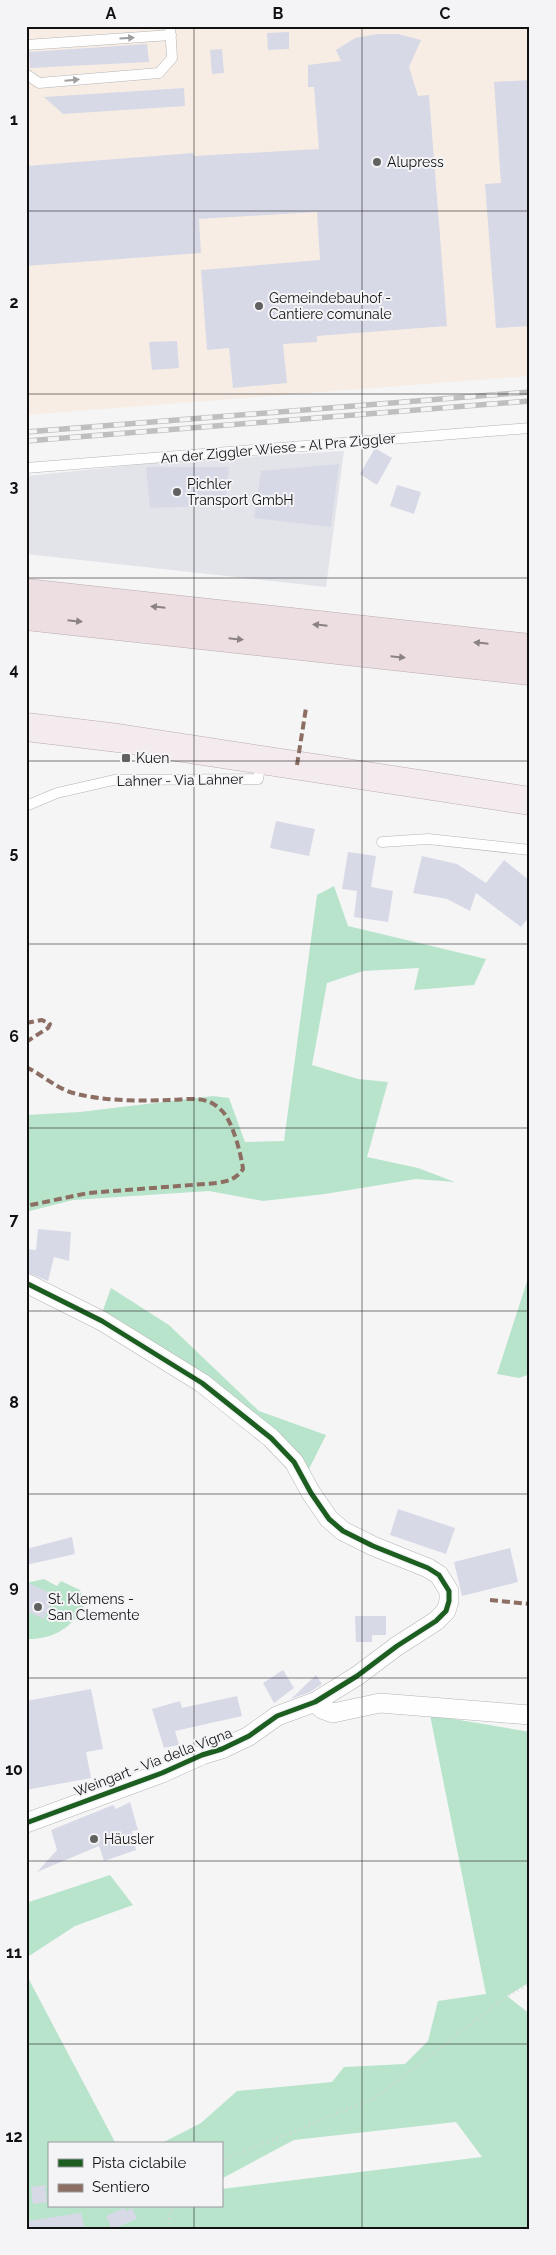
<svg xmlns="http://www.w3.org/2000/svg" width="556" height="2255" viewBox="0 0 556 2255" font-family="Raleway,sans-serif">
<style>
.built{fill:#e3e4ea}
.industrial{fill:#f7ede4}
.green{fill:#b9e4cc}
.building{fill:#d7d9e7}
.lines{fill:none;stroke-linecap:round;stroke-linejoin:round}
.service-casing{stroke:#b4b4b5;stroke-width:11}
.minor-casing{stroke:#b4b4b5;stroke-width:20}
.primary-casing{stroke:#bbabaf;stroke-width:29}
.motorway-casing{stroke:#bbabaf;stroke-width:29}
.path{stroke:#d8d8d9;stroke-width:3;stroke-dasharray:1 4;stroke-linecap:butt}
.service{stroke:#fefefe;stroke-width:10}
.minor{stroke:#fefefe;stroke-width:19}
.primary{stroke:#f3ebed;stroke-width:28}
.motorway{stroke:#eddee2;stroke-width:28}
.rail-casing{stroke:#bfbfbf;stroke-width:5.5}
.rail{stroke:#f4f4f7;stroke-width:4;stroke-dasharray:11;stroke-linecap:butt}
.quiet{stroke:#8d6e63;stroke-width:4;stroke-dasharray:8 4;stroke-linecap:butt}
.cycleway-casing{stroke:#f4f4f7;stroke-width:8}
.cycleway{stroke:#1b5e20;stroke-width:5}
.oneway{fill:#9f9fa0}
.oneway2{fill:#8a8284}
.grid{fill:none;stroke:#111112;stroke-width:1;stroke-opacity:0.55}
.poi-dot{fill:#616162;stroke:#f4f4f7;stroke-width:2}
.labels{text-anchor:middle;stroke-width:4;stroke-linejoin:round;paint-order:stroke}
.poi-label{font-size:14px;fill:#111112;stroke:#f4f4f7;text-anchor:start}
.street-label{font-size:14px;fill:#111112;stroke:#f4f4f7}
.neatline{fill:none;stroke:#111112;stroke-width:2}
.grid-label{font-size:16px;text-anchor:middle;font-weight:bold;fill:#111112}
</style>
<rect width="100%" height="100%" fill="#f5f5f6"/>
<path class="built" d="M344,451L326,587L26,554V476L165,462Z"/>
<path class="industrial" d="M26,26H530V376L26,415Z"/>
<path class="green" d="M334,886L348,926L486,959L474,985L414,990L419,968L363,971L327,983L312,1065L358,1079L388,1082L367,1157L418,1168L455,1182L416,1179L325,1194L263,1201L209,1191L73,1200L26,1212V1115L80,1112L213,1096L229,1098L245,1142L284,1141L317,895Z
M530,1272V1374L519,1378L497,1374Z
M111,1288L169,1325L259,1411L326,1435L305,1477L209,1392L98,1324Z
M44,1579L57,1586L61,1581L80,1590L84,1606C72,1628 52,1640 26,1639V1583Z
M430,1715L530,1732V1982L507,1996L530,2014V2229H26V1974L116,2144H49V2206H221V2189L482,2157L456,2122L294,2140L221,2179V2144H160L201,2123L237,2091L332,2082L344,2067L405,2064L428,2041L438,2001L486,1994Z
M110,1875L133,1905L75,1926L26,1958V1903Z"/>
<path class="building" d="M289,32V49L268,50L267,33Z
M378,34H398L421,40L409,67L418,96L429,95L447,326L317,336V342L283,344L287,383L233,388L229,348L207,350L201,270L320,260L317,212L199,219L201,253L26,266V166L193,153L194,156L319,149L314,87H308V65L341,61L336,50L355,38Z
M147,44L149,62L30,68L29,52Z
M222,49L224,73L212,74L210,50Z
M530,80V326L496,328L485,184L501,183L494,82Z
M184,88L185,106L63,114L44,97Z
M177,341L179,368L152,370L149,342Z
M375,448L392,458L377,485L360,474Z
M339,464L331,527L254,518L261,471Z
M146,467H229L225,509L208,506L150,508Z
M397,485L421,492L414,514L390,506Z
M276,821L315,829L309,856L270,848Z
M348,852L376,856L371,887L393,891L388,922L354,917L357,891L342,889Z
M422,856L457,864L486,883L504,860L530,881V916L521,927L476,893L470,911L447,899L413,893Z
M38,1229L71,1232L69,1261L54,1257L48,1281L26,1272V1249L36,1250Z
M398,1509L455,1528L446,1554L390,1535Z
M72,1537L75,1554L26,1565V1549Z
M510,1548L518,1582L462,1596L454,1562Z
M26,1582L54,1595L44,1619L26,1611Z
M355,1616H386V1635H372V1642H356Z
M283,1670L294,1688L274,1703L263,1683Z
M316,1675L322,1684L310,1692L291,1699Z
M91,1689L103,1749L86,1752L91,1778L26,1790V1701Z
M237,1696L242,1716L175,1731L179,1745L164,1748L152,1709L180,1701L182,1708Z
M130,1802L138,1830L132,1831L136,1850L104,1861L99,1846L37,1872L57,1850L51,1830L113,1805L116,1809Z
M45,2185L47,2202L33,2204L31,2187Z
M124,2208L126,2211L132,2208L137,2219L112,2229L106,2216Z
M81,2213L85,2229H28L27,2221Z"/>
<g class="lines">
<defs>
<path id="service" d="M26,45L171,35
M26,74L39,83L159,73L172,58L170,26
M26,468L530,428
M26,806L57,793L114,780L258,779L261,761
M382,842L428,839L530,850"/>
<path id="minor" d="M26,1283L102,1321L202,1383L271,1438L294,1462L311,1493L329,1519L343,1531L373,1546L428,1568L439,1575L449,1591V1601L446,1611L436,1621L397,1646L357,1676L315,1702L277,1716L249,1736L222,1749L202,1755L162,1773L26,1823
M315,1702L322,1709L333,1713L380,1703L530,1715"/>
<path id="primary" d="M26,727L118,738L530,801"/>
<path id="motorway" d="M26,593L530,648
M26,616L530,671"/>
</defs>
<use href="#service" class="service-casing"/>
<use href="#minor" class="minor-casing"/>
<use href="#primary" class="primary-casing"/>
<use href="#motorway" class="motorway-casing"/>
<path class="path" d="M221,2161L375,2098L507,1996L530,1984
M168,2229L170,2213L174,2206"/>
<use href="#service" class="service"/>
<use href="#minor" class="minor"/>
<use href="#primary" class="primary"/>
<use href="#motorway" class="motorway"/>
<defs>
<path id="rail" d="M26,432L530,392
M26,441L530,401"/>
</defs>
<use href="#rail" class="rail-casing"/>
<use href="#rail" class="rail"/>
<path class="quiet" d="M297,765L306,708
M26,910V921
M26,1023L42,1020L50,1024L48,1028L26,1042
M26,1067C43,1075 58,1090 77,1094C105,1101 139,1101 169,1100C181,1100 195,1097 207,1101C211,1102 217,1106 220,1109C232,1118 241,1154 243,1169C236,1179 229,1181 217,1183L88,1193L26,1206
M490,1600L530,1604"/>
<defs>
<path id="cycleway" d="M26,1283L102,1321L202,1383L271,1438L294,1462L311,1493L329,1519L343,1531L373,1546L428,1568L439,1575L449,1591V1601L446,1611L436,1621L397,1646L357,1676L315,1702L277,1716L249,1736L222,1749L202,1755L162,1773L26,1823"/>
</defs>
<use href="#cycleway" class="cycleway-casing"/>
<use href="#cycleway" class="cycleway"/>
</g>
<defs><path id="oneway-solid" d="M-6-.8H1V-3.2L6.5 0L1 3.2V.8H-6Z" transform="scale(1.25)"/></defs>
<g class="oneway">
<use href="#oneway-solid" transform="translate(127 38) rotate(-4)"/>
<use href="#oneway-solid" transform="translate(72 80) rotate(-5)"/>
</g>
<g class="oneway2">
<use href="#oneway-solid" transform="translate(158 607) rotate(-174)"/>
<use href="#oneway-solid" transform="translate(75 621) rotate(6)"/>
<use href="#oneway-solid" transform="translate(320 625) rotate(-174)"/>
<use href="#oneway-solid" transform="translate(236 639) rotate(6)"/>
<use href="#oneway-solid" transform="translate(481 643) rotate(-174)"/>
<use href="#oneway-solid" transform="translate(398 657) rotate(6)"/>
</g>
<path class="grid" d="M194,26V2144M362,26V2229M26,211H530M26,394H530M26,578H530M26,761H530M26,944H530M26,1128H530M26,1311H530M26,1494H530M26,1678H530M26,1861H530M26,2044H530M194,2206V2229"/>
<g class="poi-dot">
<circle cx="377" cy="162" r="5"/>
<circle cx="259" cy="306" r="5"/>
<circle cx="177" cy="492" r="5"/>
<rect x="121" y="753" width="10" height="10" rx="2.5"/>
<circle cx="38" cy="1607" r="5"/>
<circle cx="94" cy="1839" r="5"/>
</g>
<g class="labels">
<g class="poi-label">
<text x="387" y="167">Alupress</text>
<text x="269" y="303">Gemeindebauhof -<tspan x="269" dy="16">Cantiere comunale</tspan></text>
<text x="187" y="489">Pichler<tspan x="187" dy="16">Transport GmbH</tspan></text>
<text x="136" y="763">Kuen</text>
<text x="48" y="1604">St. Klemens -<tspan x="48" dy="16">San Clemente</tspan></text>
<text x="104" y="1844">Häusler</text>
</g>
<g class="street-label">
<text transform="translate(278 448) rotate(-5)" y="5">An der Ziggler Wiese - Al Pra Ziggler</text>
<text transform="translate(180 780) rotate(-1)" y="5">Lahner - Via Lahner</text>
<text transform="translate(153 1762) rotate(-21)" y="5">Weingart - Via della Vigna</text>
</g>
</g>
<rect width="556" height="2255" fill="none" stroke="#f4f4f7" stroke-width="55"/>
<rect x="48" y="2142" width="175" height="65" fill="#f4f4f7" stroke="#99999b"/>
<rect x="58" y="2159" width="25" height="8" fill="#1b5e20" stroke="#99999b"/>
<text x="92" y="2168" font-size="15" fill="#111112">Pista ciclabile</text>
<rect x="58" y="2184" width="25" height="8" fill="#8d6e63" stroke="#99999b"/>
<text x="92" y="2192" font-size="15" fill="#111112">Sentiero</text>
<rect x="28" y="28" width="500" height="2200" class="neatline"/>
<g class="grid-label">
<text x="111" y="19">A</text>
<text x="278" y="19">B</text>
<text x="445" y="19">C</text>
<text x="14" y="125">1</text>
<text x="14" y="308">2</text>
<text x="14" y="492">3</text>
<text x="14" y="675">4</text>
<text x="14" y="858">5</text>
<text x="14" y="1042">6</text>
<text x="14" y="1225">7</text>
<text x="14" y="1408">8</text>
<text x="14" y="1592">9</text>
<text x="14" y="1775">10</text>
<text x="14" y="1958">11</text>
<text x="14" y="2142">12</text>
</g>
</svg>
